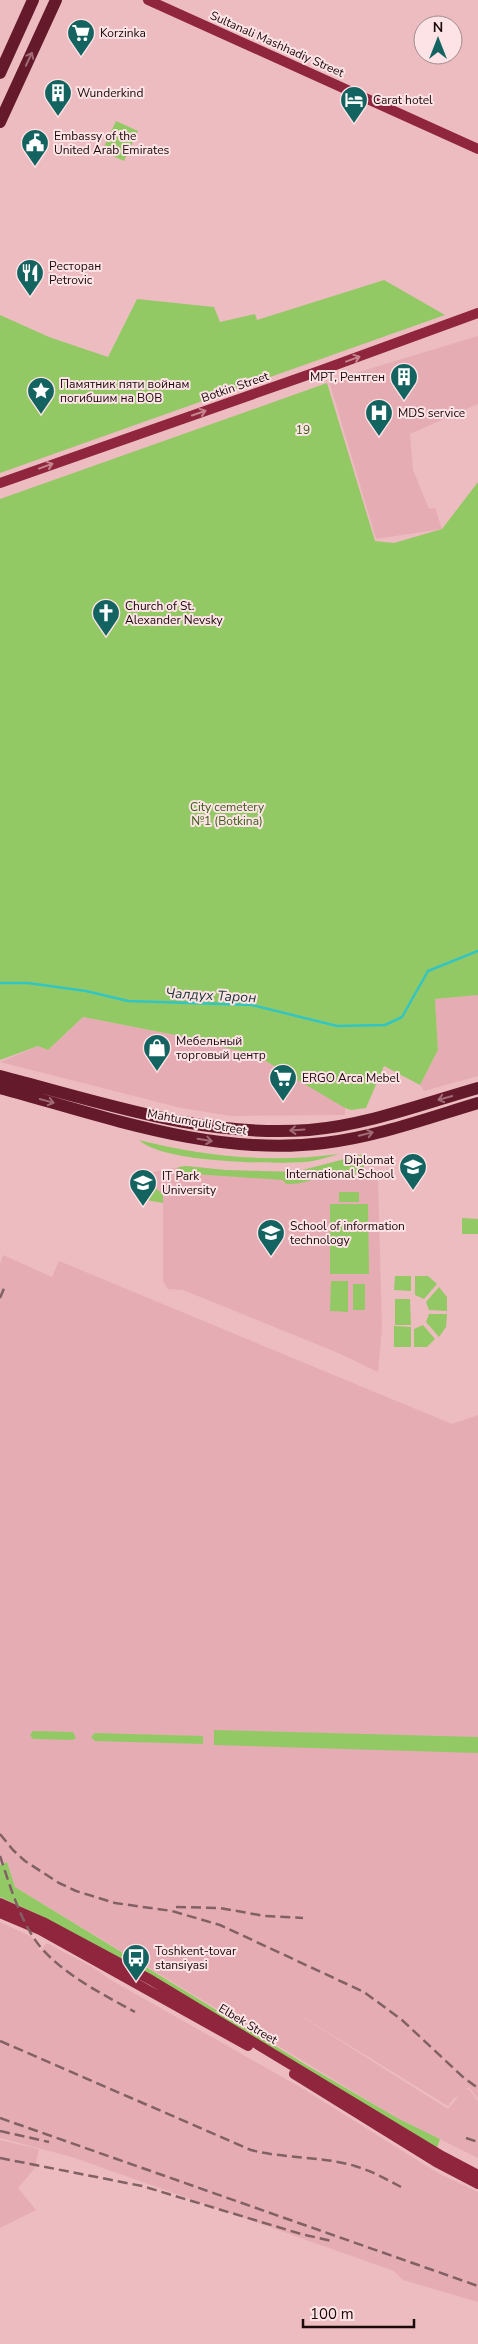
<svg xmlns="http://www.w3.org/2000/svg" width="478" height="2344" viewBox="0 0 478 2344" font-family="'Nunito Sans',sans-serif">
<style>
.built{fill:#e5adb3;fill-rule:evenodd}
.green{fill:#93c965}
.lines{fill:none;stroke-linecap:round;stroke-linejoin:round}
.stream{stroke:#33c5c2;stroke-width:2.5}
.secondary{stroke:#90263d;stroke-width:10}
.primary{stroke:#641a2a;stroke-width:12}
.rail{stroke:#816164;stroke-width:2.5;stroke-dasharray:10 5;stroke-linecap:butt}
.oneway{stroke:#a16a75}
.oneway2{stroke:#c68491}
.labels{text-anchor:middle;stroke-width:4;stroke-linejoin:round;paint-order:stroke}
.poi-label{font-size:12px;fill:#1a0a0c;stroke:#fde3e5;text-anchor:start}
.street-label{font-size:12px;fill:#1a0a0c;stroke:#fde3e5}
.park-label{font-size:12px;fill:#395c15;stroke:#fde3e5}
.water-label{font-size:14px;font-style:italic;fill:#193635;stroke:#fde3e5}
</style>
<rect width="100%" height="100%" fill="#edbcc0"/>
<path class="built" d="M478,336V404L410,434L413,470L429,509L435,508L442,529L376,539L329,381Z
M478,995V1076L424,1091L420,1085L438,1050L435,999Z
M83,1017L211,1042L218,1046L254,1054L333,1099L345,1108V1115L231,1116L181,1108L0,1062L38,1046L48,1050Z
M364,1154V1172L378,1180L382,1328L378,1372L336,1352L183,1290L168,1289L163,1281V1195L141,1174L186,1166L225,1170L295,1172Z
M3,1255L52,1277L59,1261L452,1424L478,1415V2099L469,2087L466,2090L469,2089L478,2101V2158L399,2119L15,1887L7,1862L0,1865V1264ZM285,2006L448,2106L454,2098L458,2097L448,2109Z
M0,1922L32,1937L40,1951L47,1943L94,1968L111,1980L300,2087L438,2173L478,2192V2302L403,2280L394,2271L72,2157L0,2138Z
M0,2140L39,2149L35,2168L18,2188L36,2210L0,2228Z"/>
<path class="green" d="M116,121L138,131L124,161L102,151Z
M384,280L445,315L0,473V315L49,337L108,357L137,299L214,307L220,322L255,314L257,320Z
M327,383L375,541L394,543L442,529L478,482V995L435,999L438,1050L420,1085L384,1066L366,1108L351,1110L345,1108L254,1054L218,1046L211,1042L83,1017L48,1050L38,1046L0,1060V499Z
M139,1140C205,1157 272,1163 339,1154C328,1157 317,1161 305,1162C271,1164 163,1163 139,1140Z
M364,1154V1172L378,1180C362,1174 345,1170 328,1175C312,1179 302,1185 286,1184L283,1180L179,1173L178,1167L186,1166L225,1170L295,1172Z
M141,1174L163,1195V1203L146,1200L147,1194L140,1183Z
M339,1192H359V1202H339Z
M330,1204H368L369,1274H330Z
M462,1218L478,1219V1234H462Z
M395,1276H411V1291L394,1290Z
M415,1276H428L437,1284L424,1299L415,1295Z
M331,1281H348V1312L330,1311Z
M353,1284H365V1310H353Z
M439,1287L447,1297V1311L429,1310L426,1302Z
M395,1299H410L411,1325H395Z
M429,1314H447L446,1327L439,1337L426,1322Z
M423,1325L435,1339L427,1347H414V1329Z
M394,1326L411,1327V1347H394Z
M214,1730L478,1737V1753L214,1745Z
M33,1731L73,1732L76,1738L73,1740L33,1739L30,1735Z
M95,1733L203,1736V1744L95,1741L91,1737Z
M7,1862L15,1887L308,2066L399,2119L440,2139L437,2148L39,1915L0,1897V1865Z"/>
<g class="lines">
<path class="stream" d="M0,983H28L86,991L128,1001L252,1005L337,1026L385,1025L402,1017L428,971L478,951"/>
<path class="secondary" d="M148,0L478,149
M0,483L319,371L478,313
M0,1903L43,1922L151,1980L442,2156L478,2175
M0,1913L40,1930L248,2046
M294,2074L436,2162L478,2184"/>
<path class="primary" d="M0,73L33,0
M0,122L56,0
M0,1076C101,1102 203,1138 309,1130C367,1125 422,1104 478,1088
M0,1088C104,1116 214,1157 324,1143C376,1137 428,1118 478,1103"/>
<path class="rail" d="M0,1298L5,1286
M0,1834L13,1850L25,1861L59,1883L76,1891L115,1903L172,1911L220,1925L364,1992L402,2020L464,2078L478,2088
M0,1856C10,1886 22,1927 43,1950C68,1977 104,1995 135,2012
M176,1907L220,1908L265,1916L303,1918
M0,2041L251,2150C286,2159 322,2156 355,2166C372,2171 386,2179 401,2187
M0,2118L478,2286
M0,2131L49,2142
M466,2138L478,2142
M0,2158L142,2186L301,2234L332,2241"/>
</g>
<defs><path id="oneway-shaft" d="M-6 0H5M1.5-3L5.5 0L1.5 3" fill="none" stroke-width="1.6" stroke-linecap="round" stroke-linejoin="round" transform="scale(1.25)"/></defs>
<g class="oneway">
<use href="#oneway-shaft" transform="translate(29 59) rotate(-65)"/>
<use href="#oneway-shaft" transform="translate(445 1098) rotate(164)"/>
<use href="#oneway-shaft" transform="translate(47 1101) rotate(15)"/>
<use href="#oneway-shaft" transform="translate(297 1130) rotate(176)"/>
<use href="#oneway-shaft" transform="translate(366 1134) rotate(-14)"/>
<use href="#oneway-shaft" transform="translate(205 1140) rotate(9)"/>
</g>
<g class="oneway2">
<use href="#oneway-shaft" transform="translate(353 359) rotate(-20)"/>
<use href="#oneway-shaft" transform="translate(199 413) rotate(-19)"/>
<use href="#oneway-shaft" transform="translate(46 466) rotate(-20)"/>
</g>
<defs>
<symbol id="supermarket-pin" viewBox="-11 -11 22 30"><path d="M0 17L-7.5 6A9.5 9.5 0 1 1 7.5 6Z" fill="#136361" stroke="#fde3e5"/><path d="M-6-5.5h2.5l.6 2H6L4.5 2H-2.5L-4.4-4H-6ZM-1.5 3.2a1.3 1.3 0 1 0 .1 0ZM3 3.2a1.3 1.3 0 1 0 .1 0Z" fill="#fff"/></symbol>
<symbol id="building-pin" viewBox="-11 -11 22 30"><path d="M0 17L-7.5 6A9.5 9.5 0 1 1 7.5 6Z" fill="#136361" stroke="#fde3e5"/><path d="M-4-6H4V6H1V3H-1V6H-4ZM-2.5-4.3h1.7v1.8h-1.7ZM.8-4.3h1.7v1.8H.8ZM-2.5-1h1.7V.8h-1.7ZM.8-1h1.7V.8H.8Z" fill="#fff"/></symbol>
<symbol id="hotel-pin" viewBox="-11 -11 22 30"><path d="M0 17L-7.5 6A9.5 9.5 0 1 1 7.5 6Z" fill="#136361" stroke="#fde3e5"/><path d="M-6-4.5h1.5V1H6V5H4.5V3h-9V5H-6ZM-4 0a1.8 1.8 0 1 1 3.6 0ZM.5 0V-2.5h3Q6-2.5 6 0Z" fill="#fff"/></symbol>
<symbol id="civic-pin" viewBox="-11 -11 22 30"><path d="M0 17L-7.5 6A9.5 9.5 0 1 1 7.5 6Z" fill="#136361" stroke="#fde3e5"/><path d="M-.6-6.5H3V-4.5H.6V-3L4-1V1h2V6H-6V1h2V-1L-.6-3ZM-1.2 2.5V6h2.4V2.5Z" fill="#fff"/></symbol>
<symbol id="restaurant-pin" viewBox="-11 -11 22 30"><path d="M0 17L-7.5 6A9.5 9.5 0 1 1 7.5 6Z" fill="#136361" stroke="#fde3e5"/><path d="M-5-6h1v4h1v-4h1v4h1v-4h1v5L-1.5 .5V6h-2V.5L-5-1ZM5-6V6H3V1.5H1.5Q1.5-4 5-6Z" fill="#fff"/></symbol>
<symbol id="sight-pin" viewBox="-11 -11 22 30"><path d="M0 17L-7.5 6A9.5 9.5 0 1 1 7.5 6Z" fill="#136361" stroke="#fde3e5"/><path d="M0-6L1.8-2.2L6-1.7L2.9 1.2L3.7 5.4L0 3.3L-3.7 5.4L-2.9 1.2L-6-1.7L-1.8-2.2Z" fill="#fff"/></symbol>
<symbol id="hospital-pin" viewBox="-11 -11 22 30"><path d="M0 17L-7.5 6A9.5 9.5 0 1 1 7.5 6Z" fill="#136361" stroke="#fde3e5"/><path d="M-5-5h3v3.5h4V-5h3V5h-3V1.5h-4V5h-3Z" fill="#fff"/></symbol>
<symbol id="church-pin" viewBox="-11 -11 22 30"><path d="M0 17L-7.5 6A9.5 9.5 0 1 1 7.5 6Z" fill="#136361" stroke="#fde3e5"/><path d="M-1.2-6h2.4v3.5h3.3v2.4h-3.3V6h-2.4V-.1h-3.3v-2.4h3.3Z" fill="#fff"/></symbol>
<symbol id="shop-pin" viewBox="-11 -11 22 30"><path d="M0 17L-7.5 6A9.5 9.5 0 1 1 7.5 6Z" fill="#136361" stroke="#fde3e5"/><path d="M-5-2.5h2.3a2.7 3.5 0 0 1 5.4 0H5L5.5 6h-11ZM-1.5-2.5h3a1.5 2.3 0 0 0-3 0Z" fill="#fff"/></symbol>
<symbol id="university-pin" viewBox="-11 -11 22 30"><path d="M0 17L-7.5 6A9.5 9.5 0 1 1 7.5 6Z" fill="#136361" stroke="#fde3e5"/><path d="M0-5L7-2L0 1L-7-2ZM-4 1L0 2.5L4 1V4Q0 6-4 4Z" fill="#fff"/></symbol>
<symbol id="bus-pin" viewBox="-11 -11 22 30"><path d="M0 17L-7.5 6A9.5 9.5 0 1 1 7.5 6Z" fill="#136361" stroke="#fde3e5"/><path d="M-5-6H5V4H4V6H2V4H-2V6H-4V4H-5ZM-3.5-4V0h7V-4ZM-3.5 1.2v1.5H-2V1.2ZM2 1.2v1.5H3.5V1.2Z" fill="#fff"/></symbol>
</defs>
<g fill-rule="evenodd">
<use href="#supermarket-pin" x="65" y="17" width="32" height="43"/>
<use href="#building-pin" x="42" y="77" width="32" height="43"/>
<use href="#hotel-pin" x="338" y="84" width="32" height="43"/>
<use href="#civic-pin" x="19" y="127" width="32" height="43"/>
<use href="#restaurant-pin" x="14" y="257" width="32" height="43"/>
<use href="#building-pin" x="388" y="361" width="32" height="43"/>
<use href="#sight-pin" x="25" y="375" width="32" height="43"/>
<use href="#hospital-pin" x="363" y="397" width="32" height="43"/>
<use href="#church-pin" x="90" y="597" width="32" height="43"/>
<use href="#shop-pin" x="141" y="1032" width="32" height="43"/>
<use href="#supermarket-pin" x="267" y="1062" width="32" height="43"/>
<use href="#university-pin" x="397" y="1151" width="32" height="43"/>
<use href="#university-pin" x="127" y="1167" width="32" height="43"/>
<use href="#university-pin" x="255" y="1217" width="32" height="43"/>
<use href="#bus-pin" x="120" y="1942" width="32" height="43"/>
</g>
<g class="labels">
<g class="poi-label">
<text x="100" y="37">Korzinka</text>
<text x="77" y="97">Wunderkind</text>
<text x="373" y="104">Carat hotel</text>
<text x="54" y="140">Embassy of the<tspan x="54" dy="14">United Arab Emirates</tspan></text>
<text x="49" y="270">Ресторан<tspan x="49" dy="14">Petrovic</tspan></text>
<text x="385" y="381" text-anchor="end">МРТ, Рентген</text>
<text x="60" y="388">Памятник пяти войнам<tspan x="60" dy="14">погибшим на ВОВ</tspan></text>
<text x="398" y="417">MDS service</text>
<text x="125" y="610">Church of St.<tspan x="125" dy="14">Alexander Nevsky</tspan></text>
<text x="176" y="1045">Мебельный<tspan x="176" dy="14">торговый центр</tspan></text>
<text x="302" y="1082">ERGO Arca Mebel</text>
<text x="394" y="1164" text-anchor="end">Diplomat<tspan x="394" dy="14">International School</tspan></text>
<text x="162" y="1180">IT Park<tspan x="162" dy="14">University</tspan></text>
<text x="290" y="1230">School of information<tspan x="290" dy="14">technology</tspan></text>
<text x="155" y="1955">Toshkent-tovar<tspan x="155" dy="14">stansiyasi</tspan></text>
</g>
<g class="street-label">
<text transform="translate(277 44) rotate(24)" y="4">Sultаnali Mashhadiy Street</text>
<text transform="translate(235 387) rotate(-19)" y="4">Botkin Street</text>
<text transform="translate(197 1122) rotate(10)" y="4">Mahtumquli Street</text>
<text transform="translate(248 2024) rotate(31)" y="4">Elbek Street</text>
</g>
<g class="park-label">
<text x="303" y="434">19</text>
<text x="227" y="811">City cemetery<tspan x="227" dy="14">№1 (Botkina)</tspan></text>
</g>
<g class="water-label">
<text transform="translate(211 995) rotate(3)" y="5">Чалдух Тарон</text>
</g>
</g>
<g transform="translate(438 40)"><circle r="24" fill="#fde3e5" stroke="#a28c8e"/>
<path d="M0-4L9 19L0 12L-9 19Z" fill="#136361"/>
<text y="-8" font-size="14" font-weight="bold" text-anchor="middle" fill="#1a0a0c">N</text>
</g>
<path d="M303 2319v8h111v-8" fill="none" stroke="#1a0a0c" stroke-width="2.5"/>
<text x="310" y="2319" font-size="15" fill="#1a0a0c" stroke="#fde3e5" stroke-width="4" paint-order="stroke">100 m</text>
</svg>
